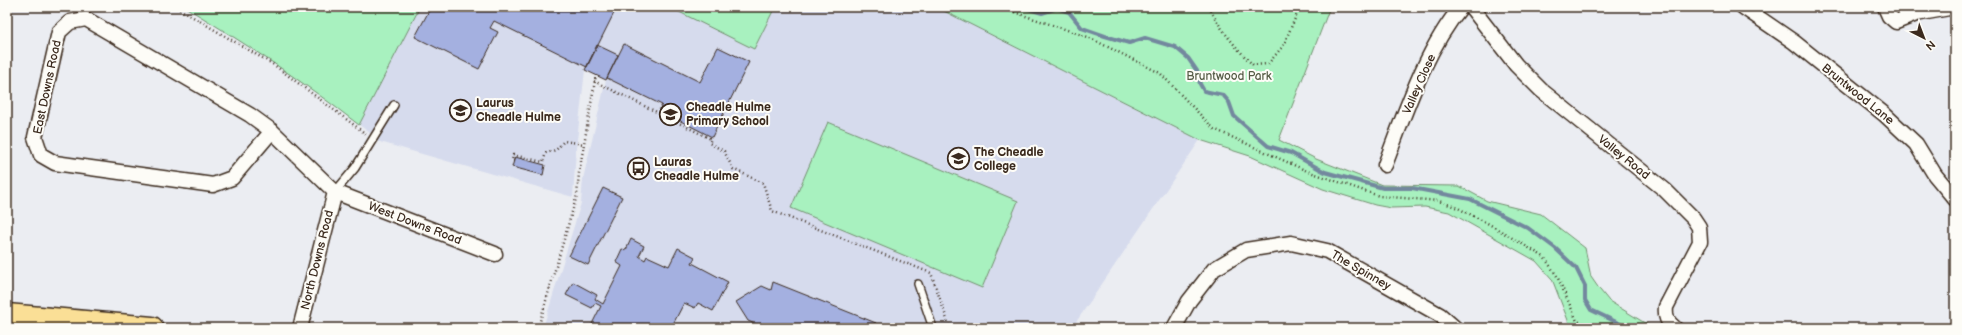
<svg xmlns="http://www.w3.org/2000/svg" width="1962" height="335" viewBox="0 0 1962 335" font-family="'Balsamiq Sans',sans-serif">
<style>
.built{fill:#d6dbed}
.green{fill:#a8f1bf;stroke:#728e6e}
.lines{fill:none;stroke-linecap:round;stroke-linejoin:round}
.stream{stroke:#73889e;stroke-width:4}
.building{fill:#a4b0e0;stroke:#3b2a1e}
.service-casing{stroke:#3b2a1e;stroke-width:10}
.minor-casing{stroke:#3b2a1e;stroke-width:17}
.primary-casing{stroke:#3b2a1e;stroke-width:25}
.path{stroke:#3b2a1e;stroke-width:2.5;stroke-dasharray:1 3;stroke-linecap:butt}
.service{stroke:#fdfcf7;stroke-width:7}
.minor{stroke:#fdfcf7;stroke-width:14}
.primary{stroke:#fadf96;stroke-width:22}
.labels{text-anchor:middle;stroke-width:4;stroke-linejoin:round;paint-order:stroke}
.park-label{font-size:12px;fill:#565c46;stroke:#fdfcf7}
.street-label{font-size:12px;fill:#3b2a1e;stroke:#fdfcf7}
.poi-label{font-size:12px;font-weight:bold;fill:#3b2a1e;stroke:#fdfcf7;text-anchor:start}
</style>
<rect width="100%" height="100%" fill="#ebedf2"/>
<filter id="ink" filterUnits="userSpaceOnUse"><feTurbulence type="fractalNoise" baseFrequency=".025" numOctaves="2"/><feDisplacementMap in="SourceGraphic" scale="8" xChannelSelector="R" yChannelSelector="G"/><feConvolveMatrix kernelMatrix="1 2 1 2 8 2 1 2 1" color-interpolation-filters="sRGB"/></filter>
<g filter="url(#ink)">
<path class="built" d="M185,7H936L1200,140L1072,328H543L581,203L583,179L606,80L585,70L576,149L573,197L373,140L370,133L320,95L272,62Z"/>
<path class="green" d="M185,7H420L359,125C304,82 245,43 185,7Z
M669,7H775L754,49Z
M936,7H1330L1279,140L1316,159L1382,185L1459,186L1487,201L1541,214L1585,248L1591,277L1600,290L1609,301L1653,328H1571L1552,279L1536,261L1449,212L1425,207L1391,208L1375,205L1323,189L1250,156L1200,140Z
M828,122L1018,201L982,288L791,208Z"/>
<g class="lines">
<path class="stream" d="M1023,7L1042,13L1057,8L1069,12L1082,28L1105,36L1129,43L1145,38L1175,47L1188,58L1197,71L1200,84L1204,91L1223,95L1229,102L1234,116L1268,146L1291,153L1325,172L1383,188H1412L1470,199L1528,228L1555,248L1576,268L1585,286V300L1591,310L1629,328"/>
</g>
<path class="building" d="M431,7H452L458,10L460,7H617L587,67L494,21L490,28L498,32L479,69L415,37Z
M624,44L700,82L718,47L749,62L712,137L659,110L662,105L607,78Z
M597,45L618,55L606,80L585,70Z
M515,157L545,165L543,175L512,167Z
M603,188L622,197L588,265L569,256Z
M631,239L644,246L639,256L645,260L647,256L669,266L678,248L695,257L692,263L728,282L713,311L698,303L695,308L684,303L671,328H590L601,306L595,303L592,308L566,295L573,282L597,295L595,299L603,304L622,266L616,262L622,249L626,250Z
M773,282L876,323L874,328H764L748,321L736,302L762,286L771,290Z"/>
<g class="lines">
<defs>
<path id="service" d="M335,192L355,168L394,105
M918,284L933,328"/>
<path id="minor" d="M1471,7L1516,65L1541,90L1665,190L1693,218L1699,227L1700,242L1666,307C1665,317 1667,322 1675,328
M1743,7L1794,42L1884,114L1916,144L1935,175L1955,199
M1885,7L1889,16L1896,22L1916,14L1955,7
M272,131L232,178L213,185L55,163L41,155L35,137L59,32L70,22L86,19L250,115L272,131L335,192L495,254
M1385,165C1405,113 1425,50 1461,7
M300,328L335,192
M1174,328L1189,301L1214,269L1246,250L1291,243L1327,251L1440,315L1455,328"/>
<path id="primary" d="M7,315L152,328"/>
</defs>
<use href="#service" class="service-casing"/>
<use href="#minor" class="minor-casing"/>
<use href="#primary" class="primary-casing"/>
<path class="path" d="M176,7L274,65L366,134
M999,7L1088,37L1160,73L1214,129L1307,171L1379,196L1439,201L1458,208L1489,224L1544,257L1557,276L1577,321L1598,328
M1209,7C1220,29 1236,48 1253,65L1268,64L1283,46L1300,7
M594,81L711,139L709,143L724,151L733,169L763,183L772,211L931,273L950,328
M514,161H512L513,155L543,162L546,153L556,150L564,141L584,144
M538,328L577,195L579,173L596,75"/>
<use href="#service" class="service"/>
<use href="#minor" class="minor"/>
<use href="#primary" class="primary"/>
</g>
</g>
<defs>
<symbol id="school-ring" viewBox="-11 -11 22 22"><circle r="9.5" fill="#fdfcf7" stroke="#3b2a1e" stroke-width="1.5"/><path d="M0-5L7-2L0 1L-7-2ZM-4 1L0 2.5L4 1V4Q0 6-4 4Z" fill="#3b2a1e"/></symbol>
<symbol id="university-ring" viewBox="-11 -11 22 22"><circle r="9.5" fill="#fdfcf7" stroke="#3b2a1e" stroke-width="1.5"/><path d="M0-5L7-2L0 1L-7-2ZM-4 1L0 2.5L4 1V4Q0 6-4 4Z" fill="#3b2a1e"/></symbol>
<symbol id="bus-ring" viewBox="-11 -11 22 22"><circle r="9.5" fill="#fdfcf7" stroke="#3b2a1e" stroke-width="1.5"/><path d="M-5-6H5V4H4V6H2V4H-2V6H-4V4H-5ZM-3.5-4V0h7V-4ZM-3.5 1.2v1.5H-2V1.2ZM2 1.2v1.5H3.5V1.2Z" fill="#3b2a1e"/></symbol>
</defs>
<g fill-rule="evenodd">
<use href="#school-ring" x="448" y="98" width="25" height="25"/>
<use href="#school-ring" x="658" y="102" width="25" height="25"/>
<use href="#university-ring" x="946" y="146" width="25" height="25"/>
<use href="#bus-ring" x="626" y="156" width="25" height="25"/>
</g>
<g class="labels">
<g class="park-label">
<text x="1229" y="80">Bruntwood Park</text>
</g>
<g class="street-label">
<text transform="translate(1419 84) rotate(-66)" y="4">Valley Close</text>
<text transform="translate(47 87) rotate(-78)" y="4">East Downs Road</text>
<text transform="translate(1858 94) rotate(39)" y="4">Bruntwood Lane</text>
<text transform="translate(1624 157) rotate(39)" y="4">Valley Road</text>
<text transform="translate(415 223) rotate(21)" y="4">West Downs Road</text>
<text transform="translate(317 260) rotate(-76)" y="4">North Downs Road</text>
<text transform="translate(1361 270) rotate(30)" y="4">The Spinney</text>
</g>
<g class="poi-label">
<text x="476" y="107">Laurus<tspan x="476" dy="14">Cheadle Hulme</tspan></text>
<text x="686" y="111">Cheadle Hulme<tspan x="686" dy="14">Primary School</tspan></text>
<text x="974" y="156">The Cheadle<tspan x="974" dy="14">College</tspan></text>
<text x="654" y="166">Lauras<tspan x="654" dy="14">Cheadle Hulme</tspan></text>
</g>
</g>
<rect width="1962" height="335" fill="none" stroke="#fdfcf7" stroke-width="24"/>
<rect x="12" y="12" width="1938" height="311" fill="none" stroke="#3b2a1e" stroke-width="1.5" filter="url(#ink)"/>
<g transform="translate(1924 38) rotate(138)" stroke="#fdfcf7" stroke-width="3" paint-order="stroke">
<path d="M0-3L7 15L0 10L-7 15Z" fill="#3b2a1e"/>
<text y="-6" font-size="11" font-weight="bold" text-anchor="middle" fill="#3b2a1e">N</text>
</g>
</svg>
